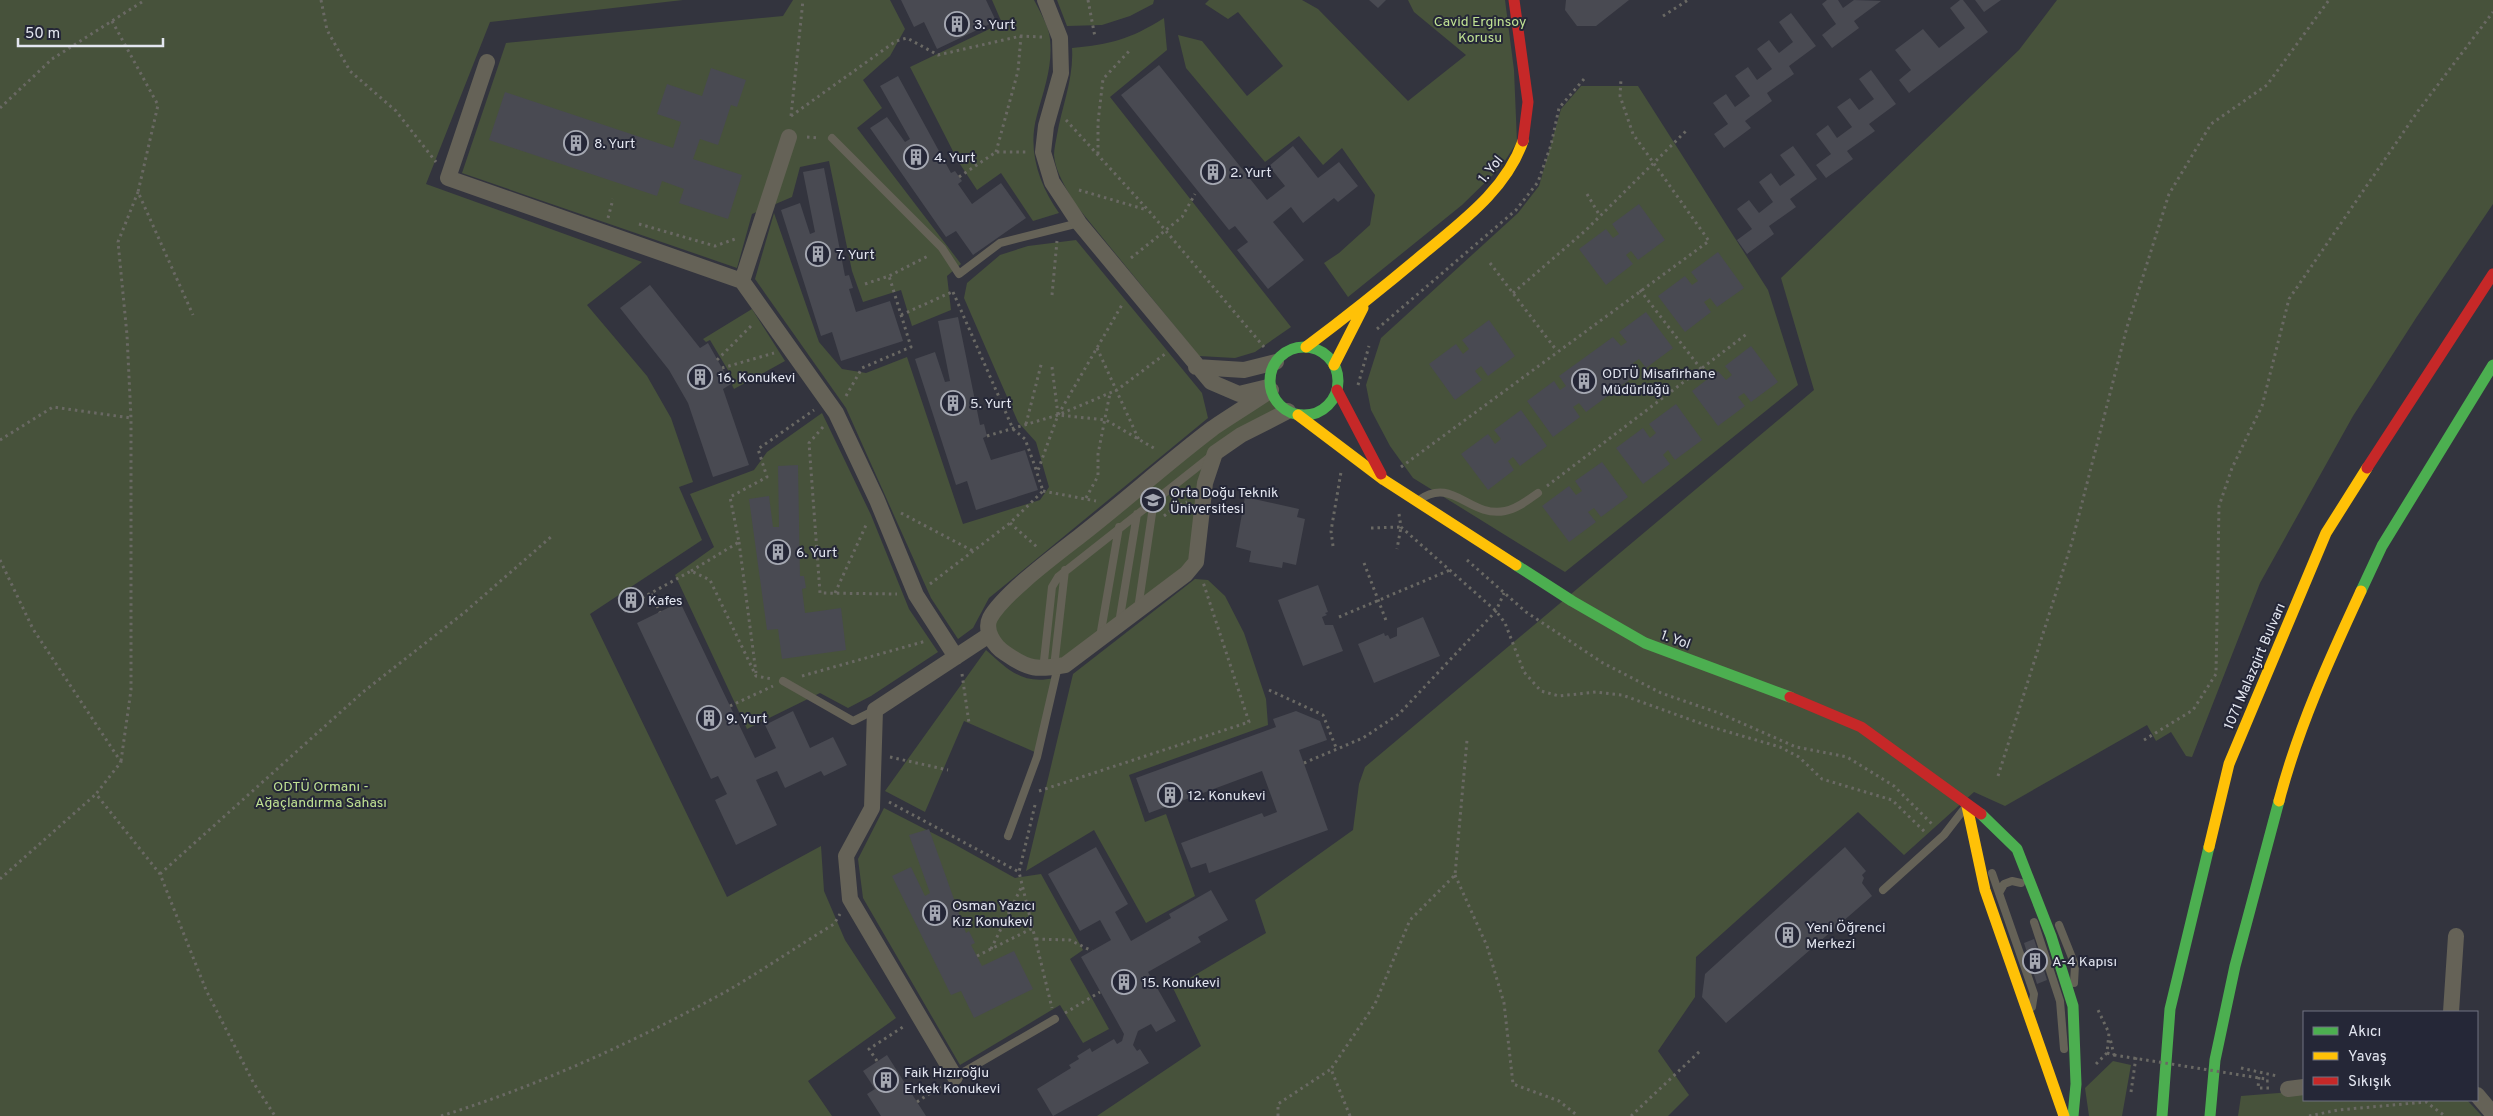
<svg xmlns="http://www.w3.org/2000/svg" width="2493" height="1116" viewBox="0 0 2493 1116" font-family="Overpass,sans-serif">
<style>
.green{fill:#47523b}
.building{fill:#494a52}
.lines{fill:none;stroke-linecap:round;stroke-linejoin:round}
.path{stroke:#6a6964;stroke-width:3;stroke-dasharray:2.5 4;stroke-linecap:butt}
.lane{stroke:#656257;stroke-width:8}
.street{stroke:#656257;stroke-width:16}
.fast{stroke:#4caf50;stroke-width:11}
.slow{stroke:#ffc107;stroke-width:11}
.jam{stroke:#c62828;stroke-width:11}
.path-bridge{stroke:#6a6964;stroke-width:3;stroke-dasharray:2.5 4;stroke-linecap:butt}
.labels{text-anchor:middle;stroke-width:4;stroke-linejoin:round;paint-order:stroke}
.park-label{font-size:14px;fill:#c0e293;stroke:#252737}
.poi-label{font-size:14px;fill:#e3e6f0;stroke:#252737;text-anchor:start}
.street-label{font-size:14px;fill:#e3e6f0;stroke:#252737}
</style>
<rect width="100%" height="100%" fill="#33343e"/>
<path class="green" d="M0,0H683L490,22L426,184L642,262L587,305L647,376L671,418L693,482L679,487L702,540L590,614L727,897L821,846L824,891L845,940L896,1018L808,1081L832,1116H0Z
M793,0H890L905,29L890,56L863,80L882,108L857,128L961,264L947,276L951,310L912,326L901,290L863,302L852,271L829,161L800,167L792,197L752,214L737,268L462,173L506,43L783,16Z
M992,0H1034C1040,12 1049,26 1050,39C1053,66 1044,89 1037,115C1027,150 1039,184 1059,213L1033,221L1001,173L977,190L958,161L910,67L1002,23Z
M1057,0H1154L1153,4L1130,16L1102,25L1067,26Z
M1209,0H1302L1318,9L1408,101L1466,55L1414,12L1408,0H1505L1514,70L1517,142L1501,167L1462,205L1348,297L1324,263L1339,253L1370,225L1375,195L1342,148L1323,165L1299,136L1265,162L1186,68L1178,35L1202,41L1247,96L1283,66L1238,12L1228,19L1205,4Z
M2057,0H2493V204L2416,318L2353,416L2260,583L2192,757L2186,756L2171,732L2156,741L2147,725L2005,806L1974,792L1904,855L1858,812L1696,957L1695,997L1658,1051L1689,1095L1668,1116H1097L1201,1046L1173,988L1266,933L1255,900L1353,830L1359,784L1365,767L1814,390L1781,278L2019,50Z
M1164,18L1167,50L1110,97L1291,327L1255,352L1235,358L1199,356L1075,204C1067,189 1055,172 1054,155C1054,149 1056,141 1057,135C1062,106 1074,78 1072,48C1111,44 1129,40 1164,18Z
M1581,86H1638L1768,290L1798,385L1565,572L1413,478L1390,446L1371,410L1366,385L1381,338L1518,213L1539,186L1561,109Z
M774,213L819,342L842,369L866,373L907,357L963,524L1040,500L1049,487L1036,442L1018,422L964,298L967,283L1000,255L1028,246L1076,240L1202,393L1208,418L989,598L973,628L958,639L931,598L846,408L755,279Z
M752,309L785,361L734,389L732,385L735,382L710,340L706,342L703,339Z
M1271,390L1281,407L1215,453L1196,562L1065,665L1043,670L989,635L1000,604Z
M822,413L871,515L909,609L938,652L871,696L848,708L820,693L747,729L675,575L714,547L690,494L754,470L767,452Z
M1195,579L1208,580L1225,596L1244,633L1266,699L1268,725L1129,775L1145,822L1166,814L1195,896L1146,923L1094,830L1026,871L1073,674Z
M986,650C1008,670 1023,685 1054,678L1037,753L964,721L925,812L885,791Z
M884,808L954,844L1015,878L1041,874L1083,950L1070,959L1109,1029L1083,1043L1060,1005L960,1065L863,898L858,859Z
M2113,1061L2131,1065L2122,1116H2089L2085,1088Z
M2304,1091V1100H2467L2482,1116H2238L2241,1096Z"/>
<path class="building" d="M901,0H986L996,21L937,49L924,22L914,27Z
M1369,0H1386L1378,8Z
M1566,0H1629L1596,26H1577L1565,10Z
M1827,0H1838L1843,8L1854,0L1881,1L1854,21L1859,28L1832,48L1822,35L1836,24L1822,4Z
M1960,0H1963L1988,32L1909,93L1899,80L1911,70L1895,50L1923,29L1939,48L1965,28L1950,8Z
M1975,0H2001L1984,12Z
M1791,13L1816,46L1789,66L1794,74L1767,93L1772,101L1745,121L1751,128L1724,148L1714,134L1728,124L1713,103L1726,94L1735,107L1750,96L1735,76L1748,67L1757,80L1772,69L1757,49L1769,40L1779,53L1793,42L1779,22Z
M1159,65L1267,200L1285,186L1269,166L1293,146L1318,178L1339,162L1358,186L1338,202L1334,198L1303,223L1291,207L1273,222L1304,260L1268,289L1237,250L1248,242L1235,226L1229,230L1121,95Z
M711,68L746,80L737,107L731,105L718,145L700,139L693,159L742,175L728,219L679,203L684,189L662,181L657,196L489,140L505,92L673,148L681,122L657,114L667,84L702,96Z
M1871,70L1896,104L1869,124L1875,131L1847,151L1853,159L1826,178L1816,165L1831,154L1816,134L1828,125L1837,138L1852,127L1837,107L1850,98L1859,110L1874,99L1859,79Z
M898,76L951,173L955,171L962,181L958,184L972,204L1001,183L1026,218L973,255L956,231L946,237L870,128L887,117L905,142L910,139L880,86Z
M1793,146L1817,179L1790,199L1796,207L1769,226L1774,234L1747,254L1737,240L1752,229L1737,209L1749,200L1759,213L1773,202L1759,182L1771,173L1780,186L1795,175L1780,155Z
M824,168L845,276L849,275L853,288L849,289L856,312L890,301L903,341L841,361L832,332L821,336L781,210L800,203L810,234L815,232L803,172Z
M1639,204L1665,240L1638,260L1631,251L1626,255L1633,264L1606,285L1579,249L1606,229L1613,238L1619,234L1612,224Z
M1718,252L1744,288L1717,307L1710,298L1704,302L1711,312L1685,332L1658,296L1685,276L1692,285L1698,281L1691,272Z
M650,285L700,348L708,343L731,384L723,389L749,465L713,477L688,403L669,370L620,308Z
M1646,312L1673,348L1646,368L1639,359L1633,363L1640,372L1586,412L1579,403L1573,407L1580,417L1553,437L1527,401L1554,381L1560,390L1566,386L1559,376L1613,337L1621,346L1627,342L1619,332Z
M958,317L980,425L984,424L987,436L983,438L991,460L1025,450L1038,490L976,510L967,481L956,485L915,359L935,352L945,382L950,381L938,321Z
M1489,320L1515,356L1488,376L1481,366L1475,371L1482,380L1455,400L1429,364L1456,344L1463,354L1469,349L1462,340Z
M1751,346L1778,382L1751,402L1744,393L1738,397L1745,406L1718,426L1692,391L1718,371L1726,380L1732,375L1725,366Z
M1676,404L1702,440L1675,460L1668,450L1663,455L1670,464L1643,484L1616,448L1643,428L1650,438L1656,433L1649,424Z
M1521,410L1547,446L1520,466L1513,457L1508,461L1514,470L1488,490L1461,454L1488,434L1495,444L1501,439L1494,430Z
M1602,462L1628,497L1601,517L1594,508L1588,512L1596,522L1569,542L1542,506L1569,486L1576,495L1582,491L1575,481Z
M798,465L800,576H804L806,588L802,589L805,613L841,608L846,650L782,659L778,629L767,630L749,499L769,496L773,527H779L778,466Z
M1245,497L1299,509L1297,517L1305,519L1296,565L1283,562L1282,568L1249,562L1251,551L1236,547Z
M1318,585L1328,612L1325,613L1327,615L1322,617L1325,625H1333L1343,651L1303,666L1278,600Z
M636,587L644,602L625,613L617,598Z
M680,602L755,758L776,748L765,725L793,711L810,748L833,737L847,765L824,776L821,771L785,788L777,771L756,780L777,825L736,845L715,800L727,794L718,776L711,779L637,623Z
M1423,617L1440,656L1374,683L1358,644L1384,633L1385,636L1388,635L1390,639L1397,636V628Z
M1296,711L1320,721L1327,740L1299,750L1328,830L1209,873L1206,863L1191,868L1181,843L1262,813L1264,817L1277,812L1262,771L1149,813L1136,778L1276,727L1273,719Z
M929,829L966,933L969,931L975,943L971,945L982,966L1014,951L1033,989L974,1018L961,991L951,995L892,876L911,867L925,896L930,893L909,835Z
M1096,847L1128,904L1115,912L1131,941L1171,918L1169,914L1211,890L1228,920L1198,937L1201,942L1148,972L1176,1021L1156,1032L1151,1024L1138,1031L1133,1045L1137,1051L1140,1049L1149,1063L1053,1116L1037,1089L1071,1068L1069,1065L1079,1059L1077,1056L1090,1048L1092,1052L1114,1039L1117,1044L1122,1041L1124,1034L1081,957L1111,940L1100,920L1080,931L1048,874Z
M1845,847L1866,871L1862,875L1864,878L1862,883L1872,896L1726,1023L1702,997L1705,974Z
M2034,939L2047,980L2037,984L2024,943Z
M887,1055L917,1102L926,1116H881L867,1094L875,1089L863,1071Z"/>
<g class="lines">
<path class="path" d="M321,0L327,30L350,71L396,111L436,162
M1088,0L1095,37
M1663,16L1688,0
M112,21L158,105L138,192L193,315
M0,108L52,59L145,0
M791,116L896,41L907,38L938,55L1021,36L1042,37
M791,116L803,0
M1066,120L1149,211L1264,347
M807,137L820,138
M996,152L1018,71L1021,36
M1098,154V122L1103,79L1131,49
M959,177L996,152H1027
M1079,190L1147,210
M1587,194L1600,216
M608,218L613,199
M639,224L715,246L738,238
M1131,258L1182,217L1195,194
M1490,263L1557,351
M865,284L889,276L930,255
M1640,290L1701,369
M953,292L1013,429L1025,439L1037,472
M1513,293L1585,231L1686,131
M1052,295L1057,241
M901,315L954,291
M1377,329L1516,210L1538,182L1551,145L1559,108L1584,79
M1097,348L1139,440
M717,360L752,325
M1052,367L1058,415L1106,420L1157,450
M722,368L774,353
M1358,385L1369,346
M846,396L862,368L911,347L889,276
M1026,424L1042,361
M823,427L809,443L820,593L897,594
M987,436L1058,415L1117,390L1165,354
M0,440L53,407L131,418
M1401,467L1709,241L1633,134L1620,96L1621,79
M1547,486L1748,333
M1043,491L1096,501
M1086,498L1098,476V454L1110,393
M901,513L973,551
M1399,514L1401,527L1496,611L1505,623L1524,672L1541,691L1559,696L1596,692L1622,695L1708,726L1780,747L1799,757L1822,779L1892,800L1926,833
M1164,516L1175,507L1187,502
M1010,523L1037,547
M1371,528L1401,527L1397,549
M739,542L756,673
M1333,546L1331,531L1341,472
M0,560L33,629L121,762L96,794L160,874L206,990L253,1082L275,1116
M1467,560L1526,612L1603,663L1661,693L1719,713L1796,747L1847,757L1894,786L1934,826
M1364,563L1387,623
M691,571L739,542L730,497L767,477L758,449L814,410
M930,584L1010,523L1043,491L1037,473L1058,415L1123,303
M835,593L867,523
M651,594L660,612
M642,598L691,571L710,580L756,676L772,679
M1339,617L1450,570
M962,674L969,723
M802,676L926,641
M1269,690L1323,715L1337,750
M730,706L773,686
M2144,740L2193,710L2216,674L2219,506L2232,468L2262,406L2289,299L2418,111L2493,12
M890,757L948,770
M121,761L131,690V418L127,335L118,242L138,192
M1304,763L1363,738L1399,714L1496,611L1504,593
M1998,776L2072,542L2127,327L2169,194L2211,124L2267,85L2329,0
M1039,791L1249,722L1203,582
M889,802L1019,872
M1035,805L1019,872L1052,1008
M160,874L363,692L465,612L552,536
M1455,875L1487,946L1504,1003L1513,1084L1559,1101L1578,1116
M0,879L96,794
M1036,939L1070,940L1092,951
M991,949L1022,886
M977,956L1033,928
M1065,1013L1100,992
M2107,1053L2114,1055L2110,1038
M877,1061L869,1049L906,1025
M2096,1064L2107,1053L2109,1033L2098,1010
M2241,1068L2277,1076
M2259,1077L2258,1088H2272
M2131,1092L2136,1057
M917,1102L942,1085
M441,1116C541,1085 636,1041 727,991C763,970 798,946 834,924L840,914
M1278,1116V1104L1331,1069
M1350,1116L1331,1069L1375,1004L1410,920L1455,875L1467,740
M1631,1116L1700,1051
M2309,1116L2338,1110L2426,1102L2445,1116"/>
<path class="lane" d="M832,138L942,248L959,274L1000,243L1079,223
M1419,500C1453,476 1469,518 1505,511C1517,509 1528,500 1538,493
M1138,609L1154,500
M1119,623L1137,514
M1100,637L1119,527
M1054,667L1065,570
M1043,670L1052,587L1058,577L1210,457
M783,681L853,721L875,710
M1008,836L1037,757L1058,666
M1992,873L2034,994L2032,1007
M1883,890L1944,835L1964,809
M1999,893L2004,884L2012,881L2021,883
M2034,922L2060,1001L2064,1049
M2059,925L2075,965L2074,983
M955,1077L1055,1019"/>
<path class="street" d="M1045,0L1060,38L1061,73L1046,126L1043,152L1052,182L1079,223L1211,382L1239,394L1268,387
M487,62L448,178L742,281L836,413L877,500L916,595L956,657
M742,281L789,137
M1196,367L1244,370L1276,362
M1271,390C1252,403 1232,415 1213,428C1168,462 1125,501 1080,536C1057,554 1003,594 990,618C984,630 994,646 1005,653C1029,670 1037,670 1065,665L1186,574L1196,562L1205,483L1215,453L1241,435L1288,411
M2451,1012L2456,936
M955,1077L850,899L846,856L872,808L875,710L989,635
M2288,1089L2304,1087
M2477,1095L2493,1114"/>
<path class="fast" d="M1270 381a34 34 0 1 1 68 0a34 34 0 1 1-68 0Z
M1516,565L1572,601L1645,643L1790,697
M2361,591L2382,546L2493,365
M1981,814L2017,849L2051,936L2073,1006L2076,1084L2073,1116
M2162,1116L2170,1009L2209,847
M2210,1116L2215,1060L2235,966L2279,801"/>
<path class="slow" d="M1306,347C1346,317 1385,286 1423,254C1461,222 1506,190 1523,141
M1334,365L1363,308
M1298,415L1384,480L1516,565
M2279,801C2298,728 2329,660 2361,591
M1967,806L1985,890L2064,1116
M2209,847L2229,764L2326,533L2367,468"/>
<path class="jam" d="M1514,0L1528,102L1523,141
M1337,390L1381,474
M2367,468L2493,274
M1790,697L1861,727L1981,814"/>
<path class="path-bridge" d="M2114,1055L2266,1079V1081H2270V1079"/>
</g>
<defs>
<symbol id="building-ring" viewBox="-11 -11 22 22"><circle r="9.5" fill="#252737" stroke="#a5a8b2" stroke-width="1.5"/><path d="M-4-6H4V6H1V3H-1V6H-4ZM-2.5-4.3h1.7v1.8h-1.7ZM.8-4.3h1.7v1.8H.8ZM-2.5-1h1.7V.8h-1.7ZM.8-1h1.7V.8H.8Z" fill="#a5a8b2"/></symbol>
<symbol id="university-ring" viewBox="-11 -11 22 22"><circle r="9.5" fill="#252737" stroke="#a5a8b2" stroke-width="1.5"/><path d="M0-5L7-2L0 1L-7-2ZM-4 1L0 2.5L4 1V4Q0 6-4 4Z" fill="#a5a8b2"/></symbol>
</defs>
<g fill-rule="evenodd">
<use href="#building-ring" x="943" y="10" width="28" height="28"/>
<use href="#building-ring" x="562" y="129" width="28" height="28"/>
<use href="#building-ring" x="902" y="143" width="28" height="28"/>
<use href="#building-ring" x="1199" y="158" width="28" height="28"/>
<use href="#building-ring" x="804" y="240" width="28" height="28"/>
<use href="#building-ring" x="686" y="363" width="28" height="28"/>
<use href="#building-ring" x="1570" y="367" width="28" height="28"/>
<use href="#building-ring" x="939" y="389" width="28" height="28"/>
<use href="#university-ring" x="1139" y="486" width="28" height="28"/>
<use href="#building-ring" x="764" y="538" width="28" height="28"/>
<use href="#building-ring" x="617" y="586" width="28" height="28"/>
<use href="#building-ring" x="695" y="704" width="28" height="28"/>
<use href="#building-ring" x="1156" y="781" width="28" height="28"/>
<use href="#building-ring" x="921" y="899" width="28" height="28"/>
<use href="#building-ring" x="1774" y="921" width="28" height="28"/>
<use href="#building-ring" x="2021" y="947" width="28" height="28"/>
<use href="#building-ring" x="1110" y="968" width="28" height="28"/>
<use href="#building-ring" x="872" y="1066" width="28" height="28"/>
</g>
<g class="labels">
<g class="park-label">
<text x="1480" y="26">Cavid Erginsoy<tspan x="1480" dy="16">Korusu</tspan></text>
<text x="321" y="791">ODTÜ Ormanı -<tspan x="321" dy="16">Ağaçlandırma Sahası</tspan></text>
</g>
<g class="poi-label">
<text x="974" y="29">3. Yurt</text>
<text x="594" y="148">8. Yurt</text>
<text x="934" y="162">4. Yurt</text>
<text x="1230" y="177">2. Yurt</text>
<text x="836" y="259">7. Yurt</text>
<text x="1602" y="378">ODTÜ Misafirhane<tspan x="1602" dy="16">Müdürlüğü</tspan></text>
<text x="718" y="382">16. Konukevi</text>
<text x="970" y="408">5. Yurt</text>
<text x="1170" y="497">Orta Doğu Teknik<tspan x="1170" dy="16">Üniversitesi</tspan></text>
<text x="796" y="557">6. Yurt</text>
<text x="648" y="605">Kafes</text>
<text x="726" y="723">9. Yurt</text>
<text x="1188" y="800">12. Konukevi</text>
<text x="952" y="910">Osman Yazıcı<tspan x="952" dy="16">Kız Konukevi</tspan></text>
<text x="1806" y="932">Yeni Öğrenci<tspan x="1806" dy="16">Merkezi</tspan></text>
<text x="2052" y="966">A-4 Kapısı</text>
<text x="1142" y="987">15. Konukevi</text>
<text x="904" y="1077">Faik Hızıroğlu<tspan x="904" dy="16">Erkek Konukevi</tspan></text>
</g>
<g class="street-label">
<text transform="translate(1490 169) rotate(-51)" y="5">1. Yol</text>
<text transform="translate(1676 639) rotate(20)" y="5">1. Yol</text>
<text transform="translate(2254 666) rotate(-67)" y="5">1071 Malazgirt Bulvarı</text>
</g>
</g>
<rect x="2303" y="1011" width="175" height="90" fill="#252737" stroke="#717381"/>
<rect x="2313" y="1027" width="25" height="8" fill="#4caf50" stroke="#717381"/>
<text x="2348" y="1036" font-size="15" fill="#e3e6f0">Akıcı</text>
<rect x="2313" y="1052" width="25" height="8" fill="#ffc107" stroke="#717381"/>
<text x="2348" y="1061" font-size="15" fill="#e3e6f0">Yavaş</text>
<rect x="2313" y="1077" width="25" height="8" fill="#c62828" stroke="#717381"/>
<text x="2348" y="1086" font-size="15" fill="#e3e6f0">Sıkışık</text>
<path d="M18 38v8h145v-8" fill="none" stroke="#e3e6f0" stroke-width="2.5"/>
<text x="25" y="38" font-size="15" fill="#e3e6f0" stroke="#252737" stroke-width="4" paint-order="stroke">50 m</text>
</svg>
